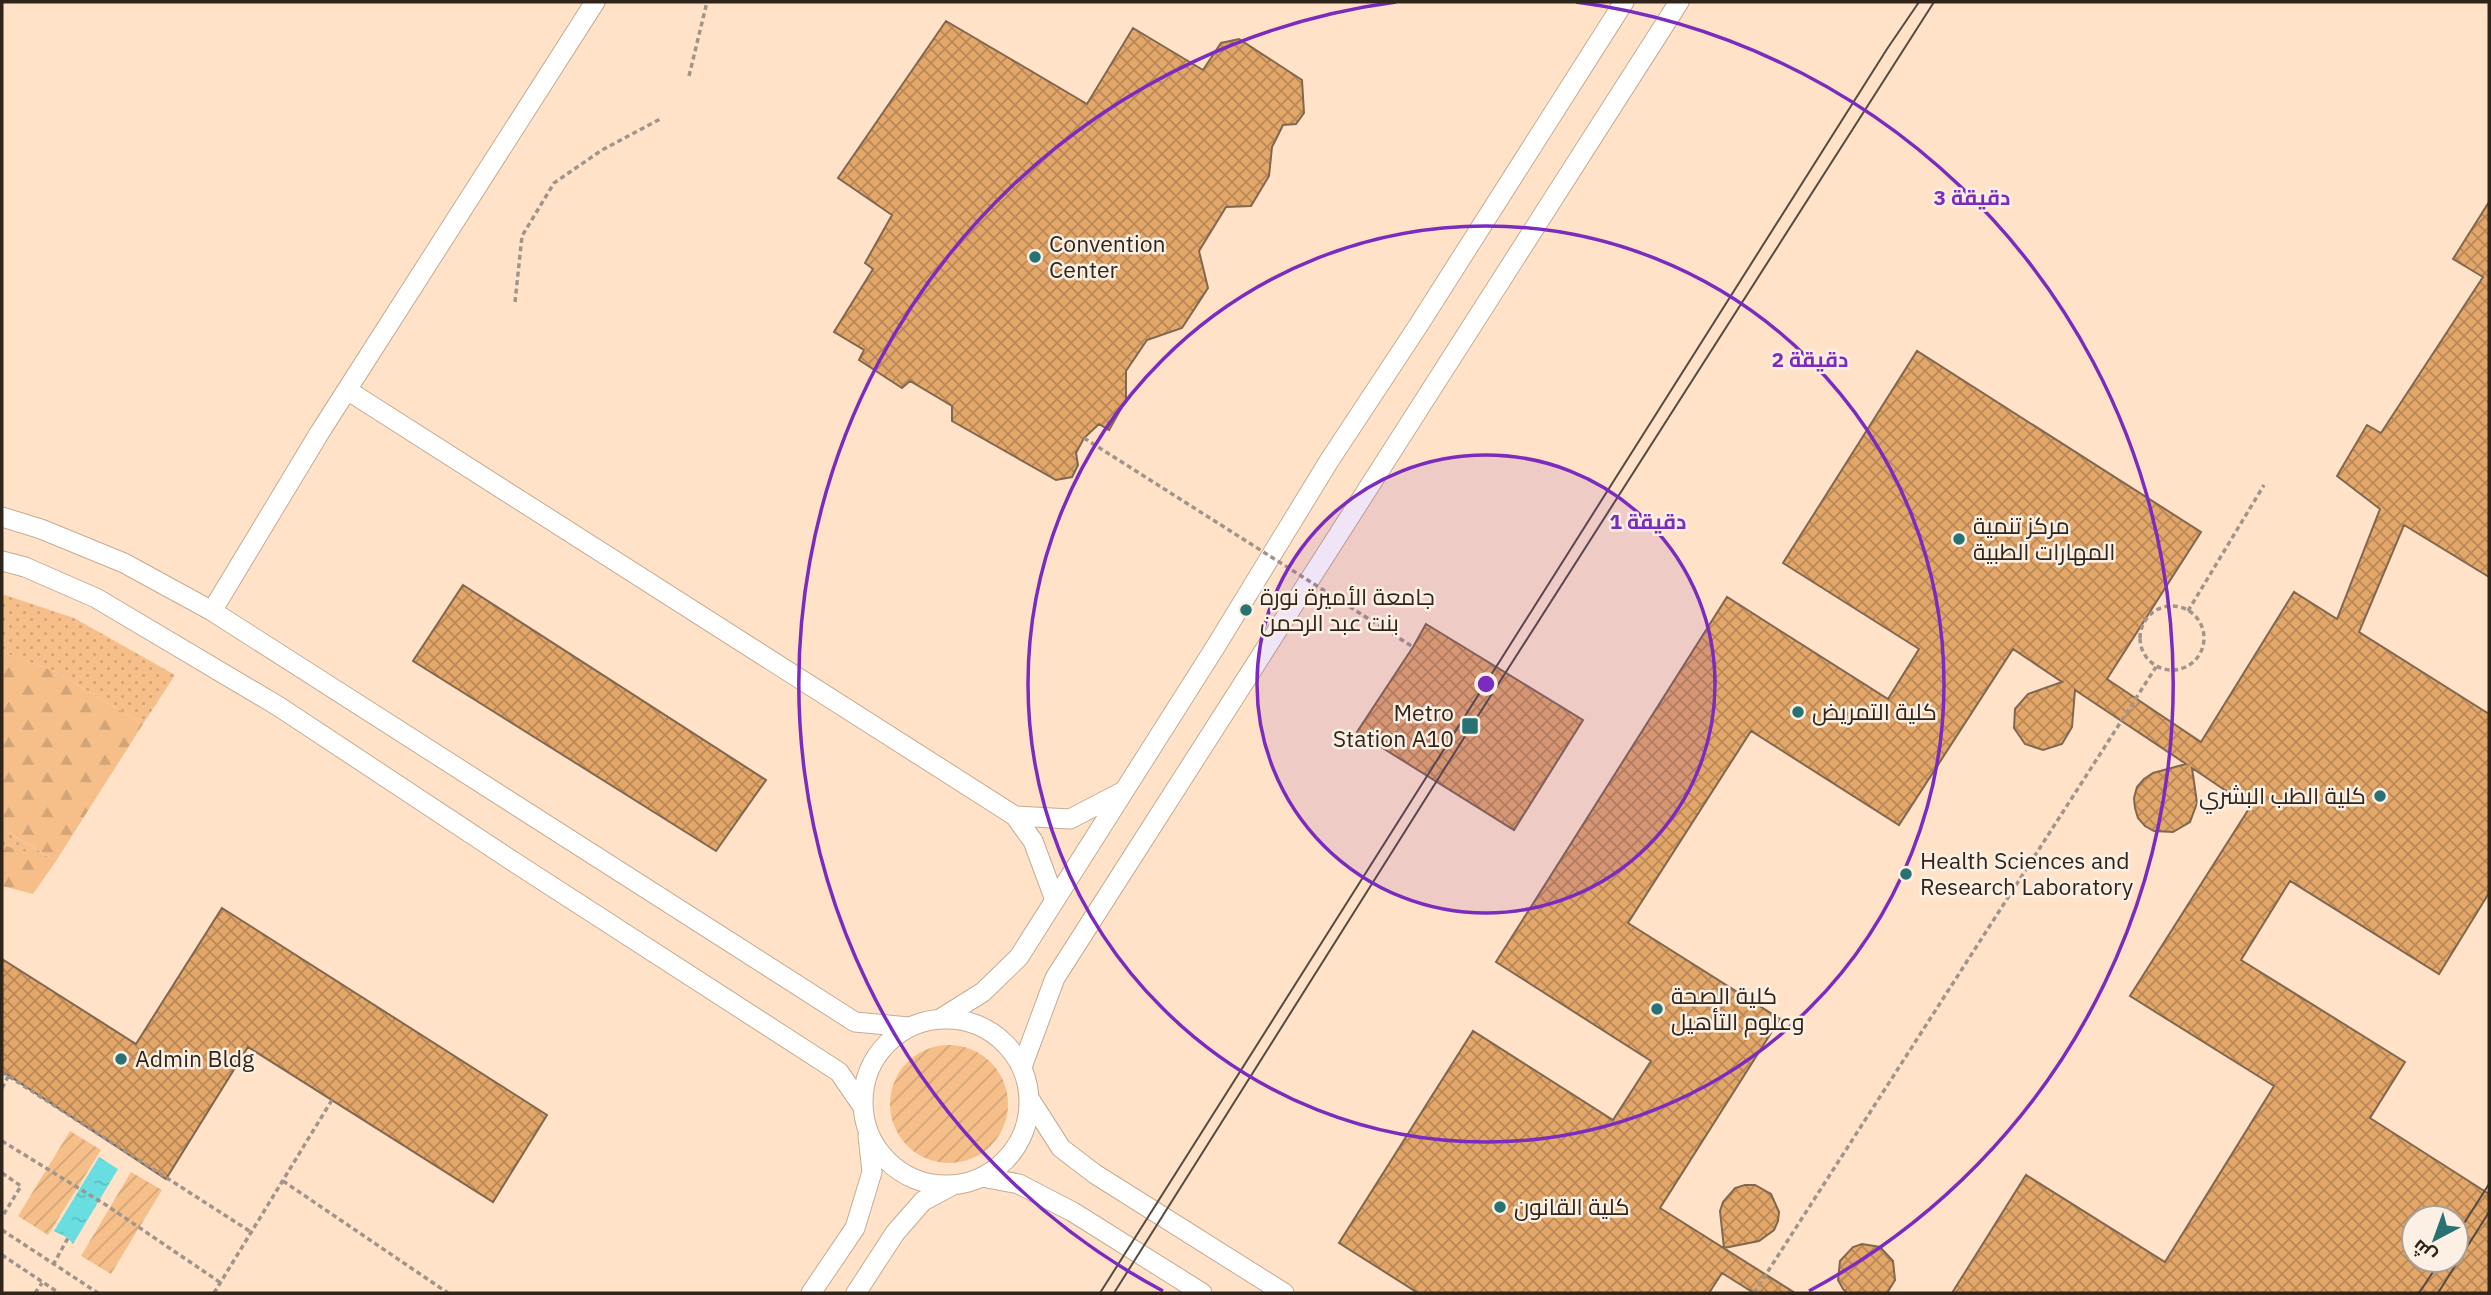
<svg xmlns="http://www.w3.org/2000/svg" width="2491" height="1295" viewBox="0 0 2491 1295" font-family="'IBM Plex Sans',Cairo,sans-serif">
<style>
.built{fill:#ffe2c8;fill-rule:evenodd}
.grass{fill:url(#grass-dots)}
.forest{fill:url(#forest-firs)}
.garden{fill:url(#garden-furrows)}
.water{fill:url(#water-ripples)}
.building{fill:url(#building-cross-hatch);stroke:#81674f;stroke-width:2;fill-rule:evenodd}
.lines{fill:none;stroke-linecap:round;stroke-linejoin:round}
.minor-casing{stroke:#c7ab91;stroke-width:21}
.path{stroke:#a1958b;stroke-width:3.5;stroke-dasharray:5 3.5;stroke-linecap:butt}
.minor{stroke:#fff;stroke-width:19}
.tram{stroke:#564b41;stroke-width:2}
.path-bridge{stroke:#a1958b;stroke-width:3.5;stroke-dasharray:5 3.5;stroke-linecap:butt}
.ring{fill:none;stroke:#7b2cbf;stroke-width:3.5}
.poi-dot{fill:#287274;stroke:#fcf0e5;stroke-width:2.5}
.labels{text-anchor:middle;stroke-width:5;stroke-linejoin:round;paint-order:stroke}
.poi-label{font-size:23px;fill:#30251b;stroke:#fcf0e5;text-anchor:start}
.centre{fill:#7b2cbf;stroke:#fcf0e5;stroke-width:3.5}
.ring-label{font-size:21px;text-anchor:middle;font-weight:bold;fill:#7b2cbf;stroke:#fcf0e5;stroke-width:5;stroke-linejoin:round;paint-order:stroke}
</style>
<defs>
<pattern id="grass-dots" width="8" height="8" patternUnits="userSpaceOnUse" patternTransform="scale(1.75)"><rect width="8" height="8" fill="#f6bf8a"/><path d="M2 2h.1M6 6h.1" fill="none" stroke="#d3a476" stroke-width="1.8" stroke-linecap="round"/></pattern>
<pattern id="forest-firs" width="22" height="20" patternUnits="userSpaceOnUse" patternTransform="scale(1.75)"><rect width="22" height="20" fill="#f6bf8a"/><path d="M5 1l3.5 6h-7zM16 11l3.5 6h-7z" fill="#d3a476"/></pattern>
<pattern id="garden-furrows" width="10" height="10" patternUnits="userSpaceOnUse" patternTransform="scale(1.75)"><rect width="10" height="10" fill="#f6bf8a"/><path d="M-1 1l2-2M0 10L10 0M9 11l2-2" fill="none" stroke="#d3a476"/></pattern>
<pattern id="water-ripples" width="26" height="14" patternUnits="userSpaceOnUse" patternTransform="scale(1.75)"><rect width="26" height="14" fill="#68dee1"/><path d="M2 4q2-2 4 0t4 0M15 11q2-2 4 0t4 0" fill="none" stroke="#5abec0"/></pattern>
<pattern id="building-cross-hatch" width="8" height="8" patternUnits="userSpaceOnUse" patternTransform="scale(1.75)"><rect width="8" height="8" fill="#e4a76a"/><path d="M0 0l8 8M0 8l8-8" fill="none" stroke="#b98856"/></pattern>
</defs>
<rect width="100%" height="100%" fill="#fcf0e5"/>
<path class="built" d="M2,2H2489V1293H2ZM2414,1218H2456V1260H2414Z"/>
<path class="grass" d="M2,594L74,618L175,675L143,724L54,671L2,652Z
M2,829L56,861L2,845Z"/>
<path class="forest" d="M2,652L54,671L143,724L56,861L33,894L2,886V845L53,859L2,829Z"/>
<path class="garden" d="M890 1104a59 59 0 1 1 118 0a59 59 0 1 1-118 0Z
M70,1131L101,1150L48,1235L18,1216Z
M131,1172L162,1190L111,1274L81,1256Z"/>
<path class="water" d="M99,1157L118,1169L73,1244L68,1238L54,1231Z"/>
<path class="building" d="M946,21L1087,104L1133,28L1203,70L1221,43L1239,39L1302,80L1304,113L1296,124L1283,125L1272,147L1269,176L1251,206L1226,207L1199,251L1208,288L1182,328L1147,340L1126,371V400L1109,430L1099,424L1084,438L1076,453L1078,465L1072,477L1056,480L952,421V406L910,381L902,388L859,360L864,350L834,332L873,269L865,263L892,215L838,178Z
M2489,202V577L2404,525L2359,632L2489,714V893L2439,974L2290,881L2241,960L2405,1062L2370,1118L2489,1194V1293H1952L2026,1175L2165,1262L2274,1086L2130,996L2250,807L2192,768L2197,803L2190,822L2173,832L2154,831L2145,826L2138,818L2135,808L2134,798L2137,787L2144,779L2153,773L2186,764L2075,690L2072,727L2062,744L2043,750L2025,744L2014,728L2015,709L2028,694L2062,682L2013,649L1899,825L1751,731L1628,923L1780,1019L1660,1208L1795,1293H1754L1722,1273L1709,1293H1418L1339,1243L1473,1031L1613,1120L1651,1061L1496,962L1727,597L1888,699L1919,649L1783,563L1917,351L2201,532L2107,679L2201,742L2294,592L2337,619L2380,509L2337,476L2367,425L2381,433L2483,277L2453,259ZM2414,1218H2456V1260H2414Z
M463,585L766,780L716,851L413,661Z
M1426,624L1583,720L1514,830L1357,732L1413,647Z
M222,908L547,1115L493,1202L248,1047L166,1179L2,1071V959L136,1044Z
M1745,1185H1755L1771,1194L1779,1212L1778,1221L1774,1230L1759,1241L1724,1248L1720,1211L1723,1202L1735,1188Z
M1862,1244L1880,1247L1893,1261L1895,1280L1887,1293H1847L1843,1289L1838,1280L1840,1261L1853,1247Z"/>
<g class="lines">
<defs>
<path id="minor" d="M347,390L1015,816
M2,517L41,529L124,563L212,611L855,1022L909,1027
M2,561L25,567L96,598L278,706L514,862L839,1072L863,1107
M212,611L320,432L595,2
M1055,900L1033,841L1015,816L1070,819L1122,792
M940,1019L983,992L1019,957L1216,646L1329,461L1418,326L1624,2
M863 1102a83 83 0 1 1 166 0a83 83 0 1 1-166 0Z
M1022,1067L1055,978L1679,2
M1029,1098L1061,1148L1095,1174L1284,1293
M982,1177L1019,1184L1073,1212L1202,1293
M811,1293L855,1228L872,1172L868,1136
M856,1293L895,1233L923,1201L953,1185"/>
</defs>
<use href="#minor" class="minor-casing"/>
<path class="path" d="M689,76L707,2
M515,302L522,236L554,183L602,150L662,118
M2140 638a32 32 0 1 1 64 0a32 32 0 1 1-64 0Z
M2188,611L2264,485
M2,1072L251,1232
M2,1088L9,1075
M2,1141L106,1205L221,1283
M2,1173L21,1186L2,1217
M283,1181L448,1293
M2,1230L98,1293
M2,1255L59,1293
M53,1265L68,1238
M35,1293L42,1283
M214,1293L332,1100
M1754,1293L2156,667"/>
<use href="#minor" class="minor"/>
<path class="tram" d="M2456,1236L2489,1184
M1100,1293L1887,49L1919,2
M1114,1293L1467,733L1934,2
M2419,1293L2441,1260
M2438,1293L2489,1212"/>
<path class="path-bridge" d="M1084,438L1413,647"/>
</g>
<circle cx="1486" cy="684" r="229" fill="#7b2cbf" fill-opacity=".12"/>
<g class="ring">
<circle cx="1486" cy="684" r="229"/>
<circle cx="1486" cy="684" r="458"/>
<path d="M1163 1291A688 688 0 0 1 1396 2M1576 2A688 688 0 0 1 1809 1291"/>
</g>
<g class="poi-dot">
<circle cx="1035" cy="257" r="7"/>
<circle cx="1959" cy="539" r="7"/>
<circle cx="1246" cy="610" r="7"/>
<circle cx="1798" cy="712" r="7"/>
<rect x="1461" y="717" width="18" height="18" rx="3.5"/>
<circle cx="2380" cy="796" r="7"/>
<circle cx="1906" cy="874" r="7"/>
<circle cx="1657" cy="1009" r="7"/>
<circle cx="121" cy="1059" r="7"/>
<circle cx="1500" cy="1207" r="7"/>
</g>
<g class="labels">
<g class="poi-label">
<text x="1049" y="252">Convention<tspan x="1049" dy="26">Center</tspan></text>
<text x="1973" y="534">مركز تنمية<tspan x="1973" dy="26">المهارات الطبية</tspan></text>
<text x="1260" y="605">جامعة الأميرة نورة<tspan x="1260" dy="26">بنت عبد الرحمن</tspan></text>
<text x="1812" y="720">كلية التمريض</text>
<text x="1454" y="721" text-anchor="end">Metro<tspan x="1454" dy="26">Station A10</tspan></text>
<text x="2366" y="804" text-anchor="end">كلية الطب البشري</text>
<text x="1920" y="869">Health Sciences and<tspan x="1920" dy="26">Research Laboratory</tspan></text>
<text x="1671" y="1004">كلية الصحة<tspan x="1671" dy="26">وعلوم التأهيل</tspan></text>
<text x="135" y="1067">Admin Bldg</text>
<text x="1514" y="1215">كلية القانون</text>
</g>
</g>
<circle cx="1486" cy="684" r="10" class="centre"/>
<g class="ring-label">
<text x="1972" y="205">3 دقيقة</text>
<text x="1810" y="367">2 دقيقة</text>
<text x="1648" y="529">1 دقيقة</text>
</g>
<rect width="2491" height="1295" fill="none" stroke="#30251b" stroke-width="7"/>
<g transform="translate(2435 1239) rotate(221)"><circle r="33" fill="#fcf0e5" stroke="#aa9f94" stroke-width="2"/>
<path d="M0-5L12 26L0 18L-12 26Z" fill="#287274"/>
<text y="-10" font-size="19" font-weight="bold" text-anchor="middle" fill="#30251b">ش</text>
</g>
</svg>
